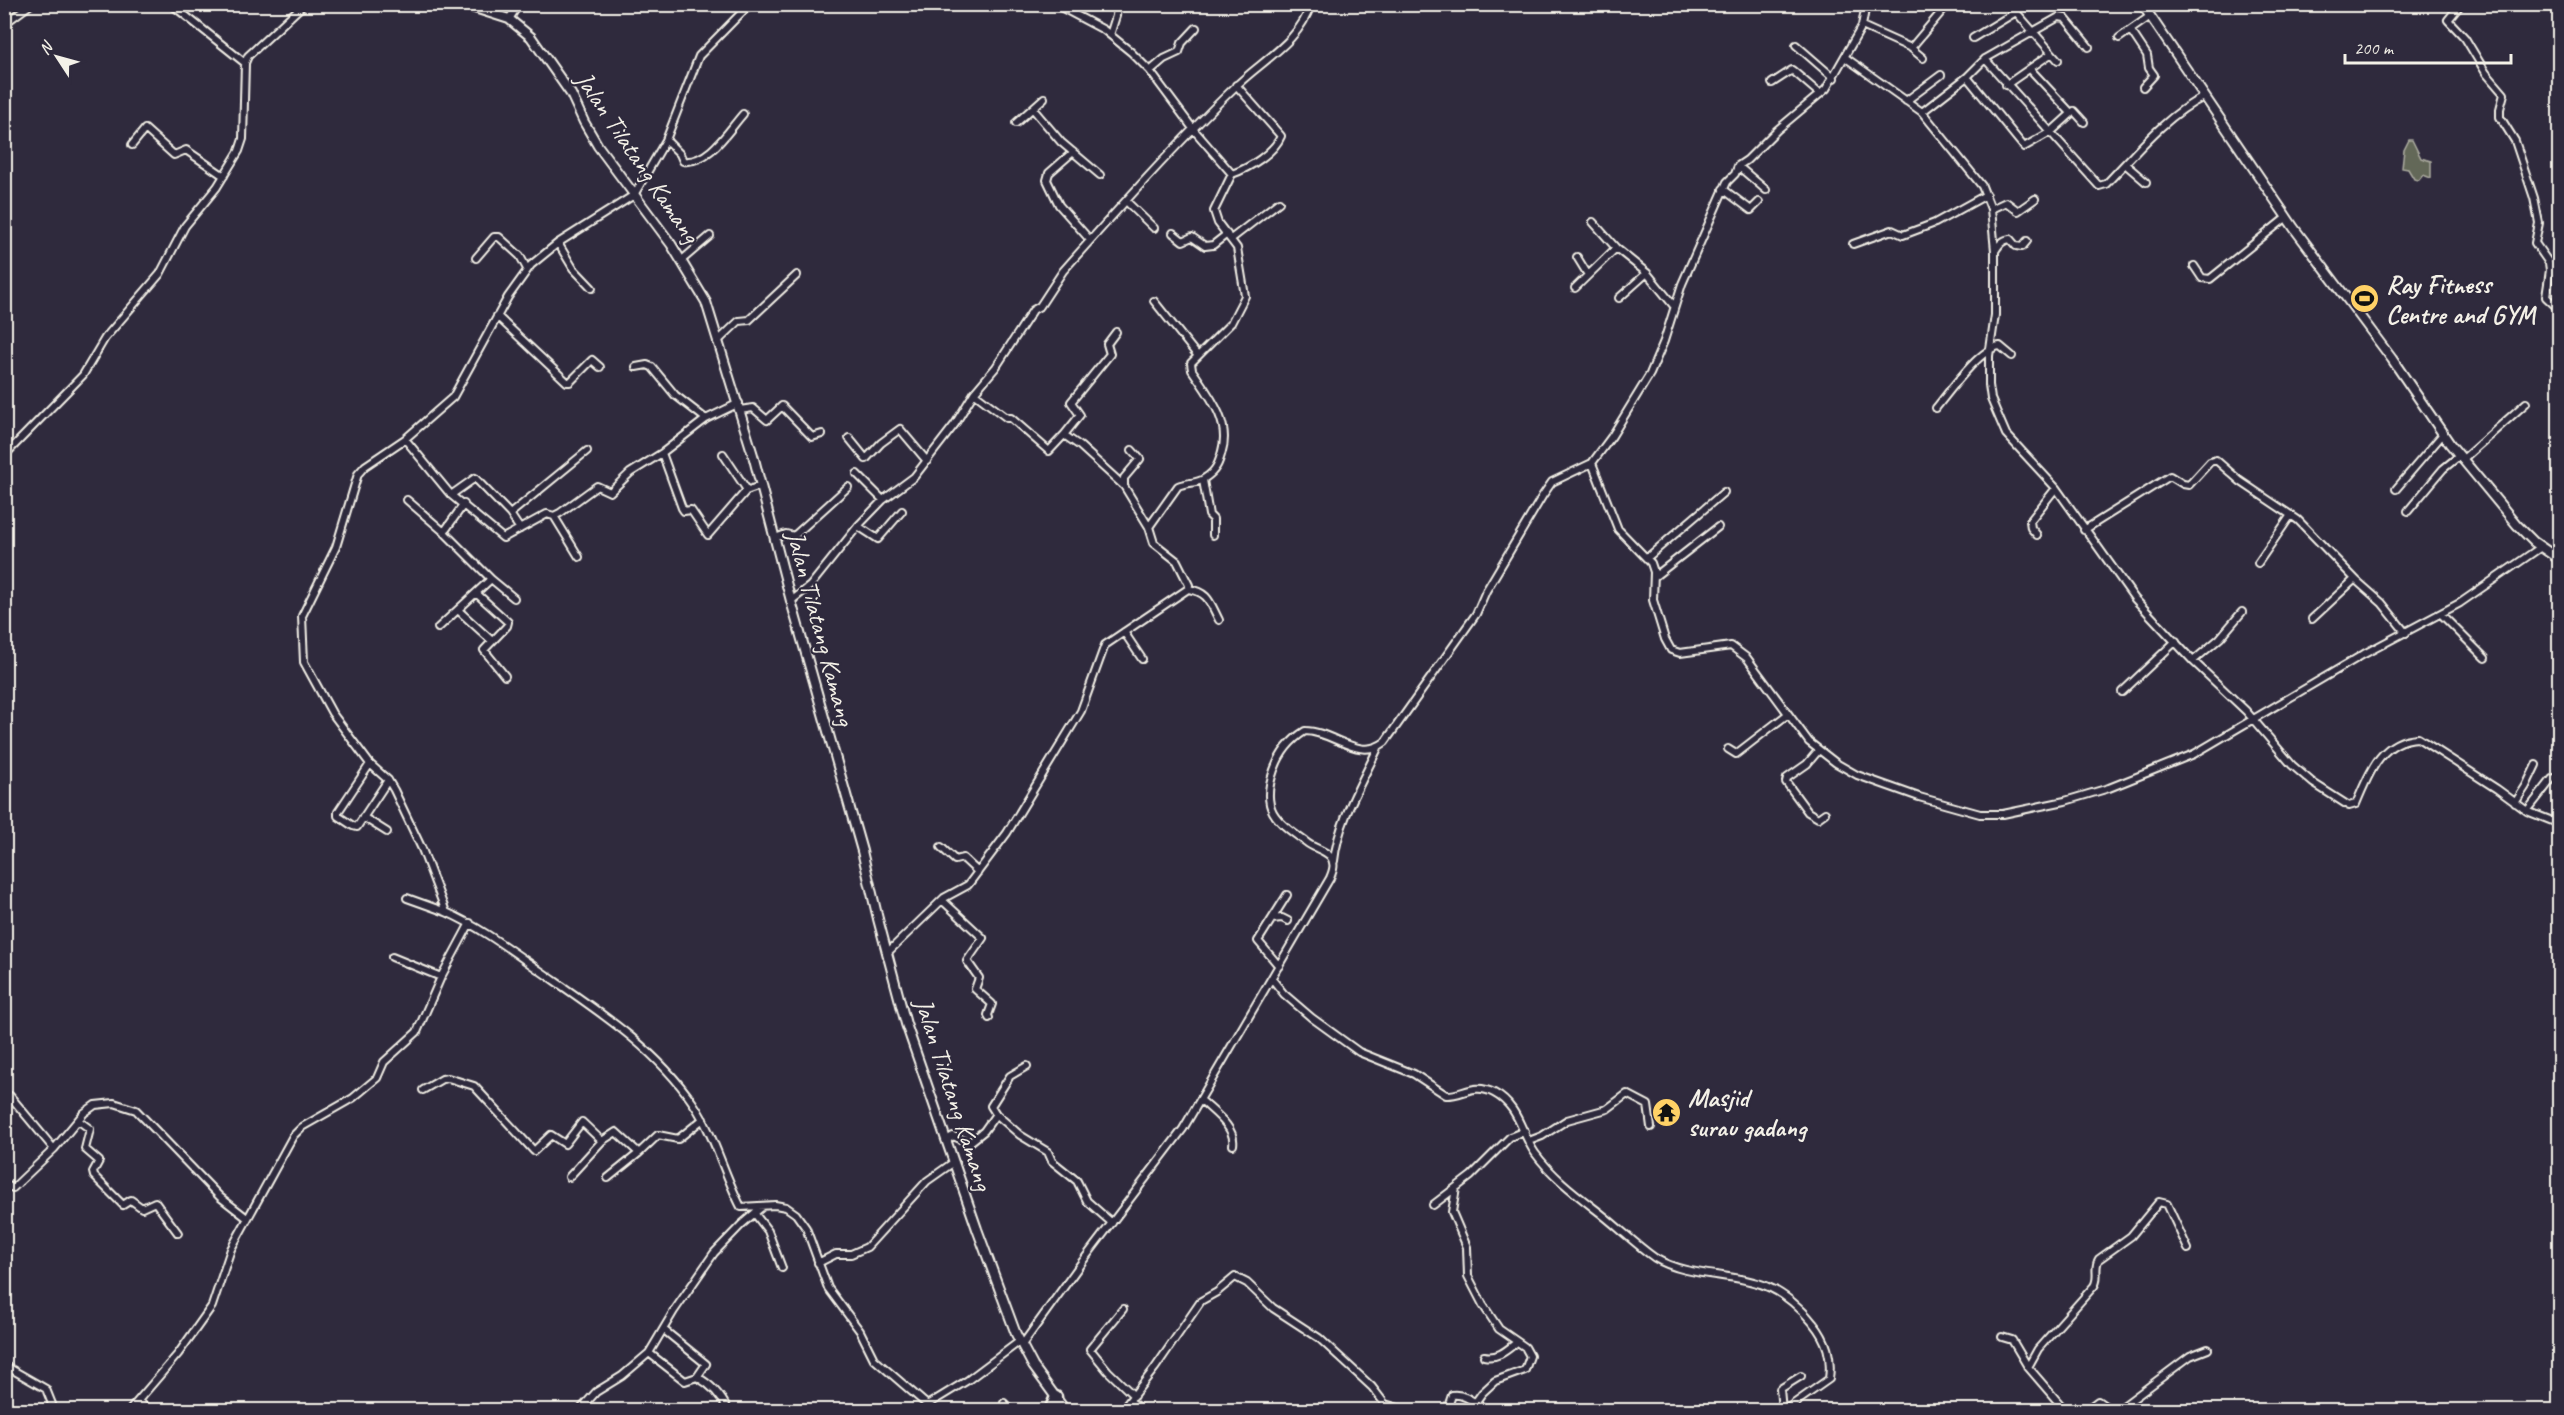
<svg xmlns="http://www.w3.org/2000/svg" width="2564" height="1415" viewBox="0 0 2564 1415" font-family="Caveat,sans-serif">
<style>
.green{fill:#646759;stroke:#acaca0;stroke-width:1.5}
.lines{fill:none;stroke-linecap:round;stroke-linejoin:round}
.minor-casing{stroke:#f4f1e8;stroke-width:10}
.tertiary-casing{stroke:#f4f1e8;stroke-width:12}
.trunk-casing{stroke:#f4f1e8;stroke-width:15}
.minor{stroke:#2f2a3d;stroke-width:6}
.tertiary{stroke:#2f2a3d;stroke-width:8}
.trunk{stroke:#2f2a3d;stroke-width:10}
.labels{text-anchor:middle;stroke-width:4.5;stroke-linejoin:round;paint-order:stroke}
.street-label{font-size:26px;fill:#f4f1e8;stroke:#2f2a3d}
.poi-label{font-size:26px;font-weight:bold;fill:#f4f1e8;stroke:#2f2a3d;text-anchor:start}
</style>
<rect width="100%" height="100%" fill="#2f2a3d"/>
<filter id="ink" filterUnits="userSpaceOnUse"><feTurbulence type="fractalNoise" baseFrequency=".0167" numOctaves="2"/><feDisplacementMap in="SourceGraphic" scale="12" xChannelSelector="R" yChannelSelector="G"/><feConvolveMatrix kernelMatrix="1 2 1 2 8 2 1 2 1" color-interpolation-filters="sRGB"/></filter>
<g filter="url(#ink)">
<path class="green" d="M2409,140H2412L2421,158L2431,161V178L2423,175L2419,180L2414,179L2408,169L2402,168L2404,150Z"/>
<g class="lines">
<defs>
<path id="minor" d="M171,4L245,63
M750,4L699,56L666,140L634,195L558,243L531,265L508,297L453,397L405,439L365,466L358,474L336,547L302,616L304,662L332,713L370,764L388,780L394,790L422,849L446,912C480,927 509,949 539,970C595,1009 655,1047 693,1103C714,1134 724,1174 741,1207L775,1205L786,1207L796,1214L806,1228L828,1288L860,1331L874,1359L933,1410
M1055,4L1104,30L1131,52L1150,71L1194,130L1232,174L1214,211L1218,223L1237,248L1245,296L1231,323L1191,363L1192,370C1208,394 1231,421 1222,451C1219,463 1216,471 1205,478C1198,484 1187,482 1178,486L1149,527
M2461,4L2448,20L2465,38L2486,73L2504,94L2500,109V117L2515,141L2534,198L2539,223L2535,243L2549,263L2550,270L2546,297L2560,310
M1074,13L1079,4
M509,19L519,4
M4,24L31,4
M1862,26L1911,48L1923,58
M2131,31L2147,55L2149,68L2154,75L2143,87
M1110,35L1116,16L1117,4
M1973,38L2016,12L2058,60
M2119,38L2149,17
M1796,45L1834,78
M1911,48L1948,4
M1846,58L1922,112L1982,186L1991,209L1995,251V315L1989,356V385L1991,399L2006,434L2056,488L2135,599L2193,661L2246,711L2292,765L2313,783L2349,806L2356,804C2369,774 2380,740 2418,738L2497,789L2527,811L2560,824
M1985,59L2099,186L2106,184C2134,155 2167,114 2204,97
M2030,69L2071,113
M1150,71L1164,59L1179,52L1182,43L1196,28
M1967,77L2024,147L2052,131L2074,111L2084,122
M1772,83L1792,70L1820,94
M2006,85L2052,53
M1906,101L1941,75
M1033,109L1061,142L1100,175
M1922,112L1967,77L1985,59L2059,17L2065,18L2089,47
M1016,123L1044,98
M666,140L680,154L683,161C709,164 728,131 743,114
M132,145L145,129L174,155L186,150L224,176
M1073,152L1049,173L1047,180L1059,205L1090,240
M2125,164L2146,182
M1738,166L1766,190
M1232,174C1249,168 1274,153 1281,136L1236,85
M1723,189L1751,210L1759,202
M1126,201L1154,228
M1991,209L2006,202L2018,211L2035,199
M1593,222L1616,248L1647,273L1674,306
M1173,233L1183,241L1192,237L1205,246L1213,245L1227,234
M1231,239L1279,202
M558,243L573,268L592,288
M1853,244L1892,230L1903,235L1935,223L1986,195
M1995,251C1999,245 2002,240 2010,239L2016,246L2022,247L2027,241
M1577,257L1588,275
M476,258L494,237H499L520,256L527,269
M682,260L710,236
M2194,266L2202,278L2210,279L2287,217
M1575,288L1616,248
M1619,298L1647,273
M1154,301L1197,355
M497,316L567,382H570L592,360L600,367
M717,342L739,321L749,320L797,275
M636,367L647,365L652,367L675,395L706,419
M1936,408C1949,392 1980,348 2000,346L2012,356
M740,410L753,408L767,420L782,406L812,437L822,434
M1064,435L1080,415L1071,402L1110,354L1107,344L1116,332
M849,438L866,459L881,443L900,429L927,461
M405,439L451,495L503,538L547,514L554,516L560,513L597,486L610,492L630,473L662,453L706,419L739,403
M662,453L682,508L684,511L691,510L708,535L746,491L760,486
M723,454L747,490
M4,456L83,375L105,338L160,274L185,226L217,187L239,151L243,139L245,63L248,56L304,4
M2462,460L2526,403
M1592,463L1618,529L1651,563L1654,572L1653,600L1665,639L1671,650L1680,653L1731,646L1747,658L1809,742L1836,763L1857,775L1919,797L1980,814H2003L2065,801L2109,788L2194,754L2364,654L2460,603L2541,547
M857,474L883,500
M1203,480L1209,515L1213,519V535
M1124,486V478L1140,459L1132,450
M2396,489L2443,434
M451,495L475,478L510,514L520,529
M407,500L443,531
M464,504L444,532L491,579L514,598
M2408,511L2443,469L2459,456
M510,514L587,451
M554,516L579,557
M858,526L878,539L902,511
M2084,530L2170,476L2183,484L2189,485L2210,462L2216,460L2240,481L2298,520L2357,581L2382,603L2406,633
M2037,535L2031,528L2030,521L2056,488
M775,538L786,534L794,536L848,487
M1648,557L1724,492
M2258,563L2291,515
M1654,577L1718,527
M1188,589C1209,592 1210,603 1219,620
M476,593L508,622L507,626L484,650L505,676
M791,601L810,586L858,526L883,500L914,477L955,424L974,393L996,367L1033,310L1040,306L1063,271C1119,208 1175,145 1235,87C1262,60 1299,43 1311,4
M458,610L492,641
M2441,614L2485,658
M2312,619L2355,579
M438,628L491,579
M1124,632L1142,659
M2193,661L2220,638L2242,612
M2122,692L2176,641
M1728,749L1736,754L1788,714
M1818,751L1807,764L1787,778L1786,782L1808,812L1818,818L1825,813
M370,764L338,812V816L353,826L357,827L388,780
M2515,803L2526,786L2536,765
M2527,811L2552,779L2560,776
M363,817L387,832
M941,847L955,860L963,858L978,872
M1334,861C1338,822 1361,784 1378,748
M407,898L446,912
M942,900L983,938L967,961L979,978L975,989L992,1004L988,1015L989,1018
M1272,919L1282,918L1288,921
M887,953L944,898L968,885L1007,833L1081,711L1105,645L1188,589L1189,585L1177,561L1154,543L1149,527L1124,486L1080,446L1064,435L1049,451L1011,418H1007L974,393
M392,957L441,977
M1279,966L1258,941L1287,895
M1272,979L1284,994L1312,1018L1359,1052L1414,1074L1446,1095C1463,1096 1473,1082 1494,1093C1519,1106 1521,1133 1535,1153C1551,1175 1573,1192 1595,1209C1615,1224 1634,1243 1655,1258C1688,1278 1731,1272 1766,1286C1784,1293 1802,1309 1813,1323C1827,1340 1832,1357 1829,1379L1785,1410
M1027,1066L1010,1076L991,1106L996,1114L1020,1135L1048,1152L1052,1161L1077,1181L1087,1201L1112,1223
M423,1090L442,1079L448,1078L474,1086L534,1151L551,1135L565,1144L582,1122L602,1141L616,1132L639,1153L658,1135L678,1139L703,1119
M4,1093L10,1096L54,1149L84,1113L95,1105L114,1103L136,1110L220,1197L247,1218
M1201,1100C1213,1112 1236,1127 1233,1145
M79,1121L90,1129L85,1149L99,1161L93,1172L94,1176L123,1205L131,1200L142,1208L155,1202L178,1233
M947,1140L953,1136L969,1143L984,1131L996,1114
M1529,1141L1542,1136L1567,1120L1607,1109L1627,1094L1648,1105L1651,1127
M569,1177L602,1141
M608,1178L639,1153
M4,1184L13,1188L54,1149
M1456,1188L1452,1212L1467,1247L1468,1276L1483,1305L1499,1329L1525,1347L1530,1356L1525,1370L1495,1381L1482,1393L1470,1410
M1433,1205L1471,1176L1510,1137L1525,1131
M755,1214L768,1231L782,1268
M818,1263L836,1254H851L867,1247L927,1181L954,1162
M1123,1309L1090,1349L1108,1371L1134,1396
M664,1330L706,1364L697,1377
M2002,1337L2012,1340L2028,1367L2065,1410
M1022,1345L1082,1262L1183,1129L1330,878C1333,871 1336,863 1330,856C1324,850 1313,848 1306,842C1275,820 1260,809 1274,770C1280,753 1289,741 1305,731C1333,731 1359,762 1385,742L1476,614L1486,591L1543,495L1552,482L1592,463L1612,436L1650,374L1664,341L1682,284L1727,182L1735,174L1738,166L1747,160L1777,130L1826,89L1862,26L1866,4
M649,1353L685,1381L697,1377C712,1385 721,1395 728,1410
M1484,1356C1498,1359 1507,1350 1517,1342
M4,1365L46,1389L52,1404L48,1410
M2028,1367L2038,1349L2094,1286C2100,1277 2093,1268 2099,1259L2131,1236L2159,1202L2167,1204L2188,1249
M138,1401L149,1410
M1131,1402L1142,1410
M1004,1403L1011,1410
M927,1405L968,1380L1020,1341
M130,1410L178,1354L212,1306L231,1249L293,1136L302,1127L353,1098L377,1078L384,1062L417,1032L441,977L470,923
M580,1410L596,1392L622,1376L649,1353L674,1311L714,1253L742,1224L763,1206
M1122,1410L1155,1368L1201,1301L1217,1292L1235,1277L1247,1283L1273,1308L1319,1338L1372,1387L1385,1404L1405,1410
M1447,1410L1452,1395C1465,1393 1476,1404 1486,1410
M1782,1410L1780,1389L1801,1376
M2086,1410L2098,1401L2111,1410
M2118,1410L2190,1356L2208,1349"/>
<path id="tertiary" d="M462,4L509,19L531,37L571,94L584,122L598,146L671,244L706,302L753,455L791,601L862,851L878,919L906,1024L977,1229L1016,1334L1033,1366L1065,1410
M2142,4L2294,228L2392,359L2450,444L2517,525L2534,542L2560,560"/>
<path id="trunk" d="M1050,1410L1056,1397"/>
</defs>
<use href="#minor" class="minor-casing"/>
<use href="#tertiary" class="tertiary-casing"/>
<use href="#trunk" class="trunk-casing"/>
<use href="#minor" class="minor"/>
<use href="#tertiary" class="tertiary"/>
<use href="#trunk" class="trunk"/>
</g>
</g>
<defs>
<symbol id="stadium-disc" viewBox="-11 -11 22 22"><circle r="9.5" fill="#ffd166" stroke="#2f2a3d"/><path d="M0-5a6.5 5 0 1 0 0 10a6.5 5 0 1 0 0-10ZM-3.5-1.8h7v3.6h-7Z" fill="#111"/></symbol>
<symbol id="temple-disc" viewBox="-11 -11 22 22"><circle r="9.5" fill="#ffd166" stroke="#2f2a3d"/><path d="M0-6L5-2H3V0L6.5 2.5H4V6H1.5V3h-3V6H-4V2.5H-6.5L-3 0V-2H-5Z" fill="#111"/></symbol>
</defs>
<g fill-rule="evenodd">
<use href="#stadium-disc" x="2348" y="282" width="33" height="33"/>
<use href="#temple-disc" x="1650" y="1096" width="33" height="33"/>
</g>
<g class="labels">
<g class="street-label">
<text transform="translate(638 157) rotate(56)" y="9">Jalan Tilatang Kamang</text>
<text transform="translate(821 628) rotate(75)" y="9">Jalan Tilatang Kamang</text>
<text transform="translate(954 1094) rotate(72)" y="9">Jalan Tilatang Kamang</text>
</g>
<g class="poi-label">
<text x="2386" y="293">Ray Fitness<tspan x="2386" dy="30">Centre and GYM</tspan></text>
<text x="1688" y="1106">Masjid<tspan x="1688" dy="30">surau gadang</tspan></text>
</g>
</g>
<rect width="2564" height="1415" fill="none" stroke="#2f2a3d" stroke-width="24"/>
<rect x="12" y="12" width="2540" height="1391" fill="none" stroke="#f4f1e8" stroke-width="2" filter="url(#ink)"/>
<g transform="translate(57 57) rotate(306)" stroke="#2f2a3d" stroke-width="4.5" paint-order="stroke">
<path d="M0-4.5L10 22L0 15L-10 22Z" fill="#f4f1e8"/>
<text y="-9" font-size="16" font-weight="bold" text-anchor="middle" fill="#f4f1e8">N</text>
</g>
<path d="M2345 54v9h166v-9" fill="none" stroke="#f4f1e8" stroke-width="3"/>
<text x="2354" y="54" font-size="18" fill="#f4f1e8" stroke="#2f2a3d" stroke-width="4.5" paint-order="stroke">200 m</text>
</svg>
